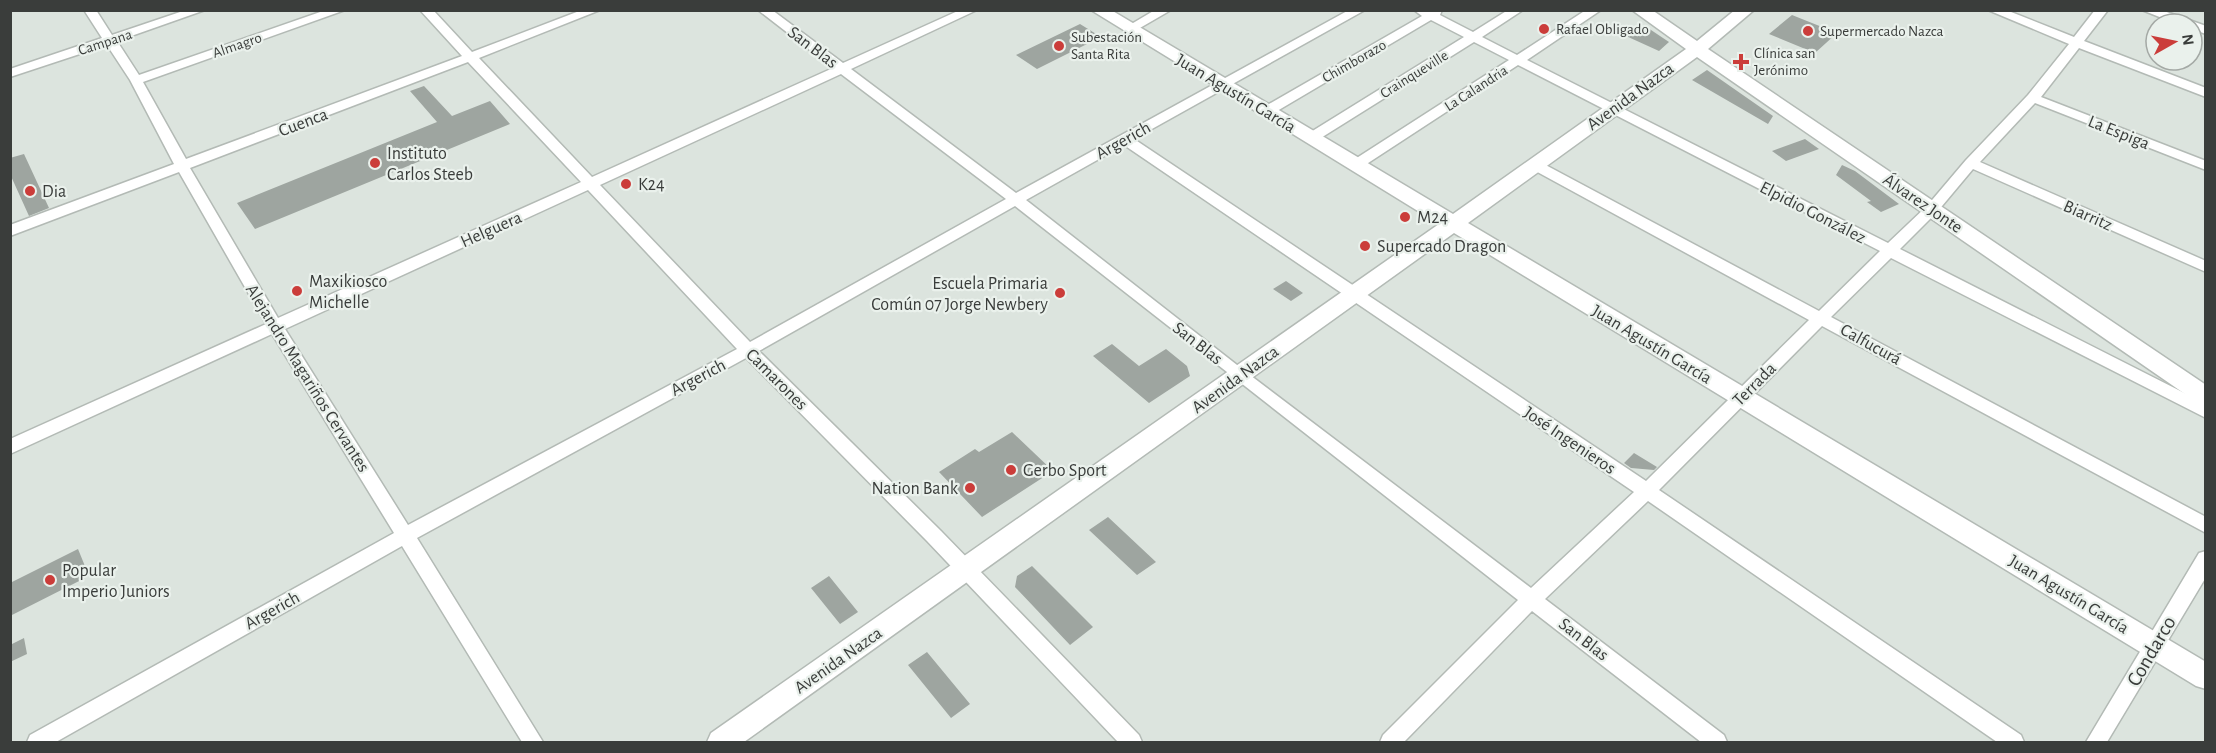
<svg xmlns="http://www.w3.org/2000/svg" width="2216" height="753" viewBox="0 0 2216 753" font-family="'Alegreya Sans',sans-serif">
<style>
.building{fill:#9ea5a0}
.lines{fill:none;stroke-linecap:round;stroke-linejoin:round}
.street-casing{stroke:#b3bab5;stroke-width:3}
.secondary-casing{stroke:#b3bab5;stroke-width:3}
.street{fill:#fff;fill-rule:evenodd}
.secondary{fill:#fff;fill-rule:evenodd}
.poi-dot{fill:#cb3d3a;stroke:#eaf1ec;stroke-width:2}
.labels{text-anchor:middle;stroke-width:4.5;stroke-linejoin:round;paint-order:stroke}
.far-poi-label{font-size:15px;fill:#3a3d3b;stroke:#eaf1ec;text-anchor:start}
.far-street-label{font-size:15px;fill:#3a3d3b;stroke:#eaf1ec}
.street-label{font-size:18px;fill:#3a3d3b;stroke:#eaf1ec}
.poi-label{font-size:18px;fill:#3a3d3b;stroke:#eaf1ec;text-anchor:start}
.near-street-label{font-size:21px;fill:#3a3d3b;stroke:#eaf1ec}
</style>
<rect width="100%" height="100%" fill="#dce4de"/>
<path class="building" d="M1792,15L1837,33L1815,53L1769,34Z
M1080,24L1101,37L1037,69L1016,55Z
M1645,26L1669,42L1659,51L1626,36Z
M1707,70L1773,116L1768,124L1692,80Z
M424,86L452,116L490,101L510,124L255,229L237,203L437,122L410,91Z
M1805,139L1819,149L1786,161L1772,151Z
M24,154L49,208L29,216L10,174V158Z
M1842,165L1855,171L1899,204L1881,212L1867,202L1871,201L1836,175Z
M1286,281L1303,293L1291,301L1273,289Z
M1112,344L1139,366L1166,349L1187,366L1190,376L1149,403L1093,356Z
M1012,432L1053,471L982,517L939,472L975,449L979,452Z
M1634,453L1657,467L1654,470L1631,468L1624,463Z
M1108,517L1156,562L1137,575L1089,530Z
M78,549L89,576L10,616V583Z
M1032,566L1093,627L1070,645L1015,587L1017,576Z
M829,576L858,612L840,624L811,588Z
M24,638L27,654L10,662V645Z
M927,652L970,704L951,718L908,665Z"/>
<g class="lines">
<defs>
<path id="street" d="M84,10H96L112,35L186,10H205L117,41L139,75L326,10H345L143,82L186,159L462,56L420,10H433L472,52L582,10H600L479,58L592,177L833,68L758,10H772L843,63L960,10H977L851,69L1016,193L1349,10H1365L1134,139L1646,481L1809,320L1530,168L1528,165L1530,162H1540L1819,311L1880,251L1518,65L1362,167H1352L1350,164L1352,161L1509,60L1474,42L1316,141H1306L1304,138L1306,135L1464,37L1431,20L1272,114H1262L1260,111L1262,108L1422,16L1414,10H1442L1440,15L1473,32L1508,10H1523L1482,37L1517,55L1586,10H1601L1527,60L1888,243L1927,206L1966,160L2028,95L2069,44L1988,10H2006L2074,37L2095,10H2108L2084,41L2206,88V97L2079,48L2041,97L2206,161V170L2035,103L1980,162L2206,261V272L1973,169L1937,212L1900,249L2206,404V418L1891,258L1831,317L2206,517V533L1822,326L1659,490L2021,735L2024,742H1997L1648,501L1545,599L1724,735L1727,742H1701L1532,611L1404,742H1380L1383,735L1518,600L1015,206L759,351L941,531L1139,735L1142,742H1118L927,541L746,358L417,538L543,742H522L402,546L56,742H27L30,735L394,533L272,334L10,454V439L266,324L179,172L10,236V225L174,164L130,80L107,45L10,77V69L102,38ZM468,62L581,182L278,318L190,168ZM841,74L1006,199L750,342L600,185ZM1124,145L1634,492L1531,588L1246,372L1026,200ZM588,190L737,349L408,525L285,329Z
M1155,10H1171L1133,32L1129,33L1123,29Z
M2142,10H2161L2206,26V34L2192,29V24H2177Z
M2206,551V577L2107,742H2086L2199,553Z"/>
<path id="secondary" d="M1091,10H1111L1453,214L1686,49L1632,10H1652L1697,41L1735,10H1754L1708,49L2206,385V405L2198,403L1697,57L1468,223L2206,662V689L2196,686L1454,233L744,742H707L711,733L1439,224Z"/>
</defs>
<use href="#street" class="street-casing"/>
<use href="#secondary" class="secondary-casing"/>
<use href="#street" class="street"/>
<use href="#secondary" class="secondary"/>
</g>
<g class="poi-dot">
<circle cx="1544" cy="29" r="6"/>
<circle cx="1808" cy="31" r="6"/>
<circle cx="1059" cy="46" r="6"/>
<path d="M1738 53h6v6h6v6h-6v6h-6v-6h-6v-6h6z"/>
<circle cx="375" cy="163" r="6"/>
<circle cx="626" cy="184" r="6"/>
<circle cx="30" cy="191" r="6"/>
<circle cx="1405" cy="217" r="6"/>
<circle cx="1365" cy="246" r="6"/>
<circle cx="297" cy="291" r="6"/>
<circle cx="1060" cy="293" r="6"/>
<circle cx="1011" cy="470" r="6"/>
<circle cx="970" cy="488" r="6"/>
<circle cx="50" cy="580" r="6"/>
</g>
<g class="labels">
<g class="far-poi-label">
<text x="1556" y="34">Rafael Obligado</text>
<text x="1820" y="36">Supermercado Nazca</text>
<text x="1071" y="42">Subestación<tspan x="1071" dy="17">Santa Rita</tspan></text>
<text x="1754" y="58">Clínica san<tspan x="1754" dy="17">Jerónimo</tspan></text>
</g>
<g class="far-street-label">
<text transform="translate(105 42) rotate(-18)" y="5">Campana</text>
<text transform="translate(237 45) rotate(-19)" y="5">Almagro</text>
<text transform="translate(1354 61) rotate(-30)" y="5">Chimborazo</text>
<text transform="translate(1414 74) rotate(-32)" y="5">Crainqueville</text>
<text transform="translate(1476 88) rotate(-33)" y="5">La Calandria</text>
</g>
<g class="street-label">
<text transform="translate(813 47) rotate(37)" y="6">San Blas</text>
<text transform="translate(1236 93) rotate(31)" y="6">Juan Agustín García</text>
<text transform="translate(1630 96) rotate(-36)" y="6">Avenida Nazca</text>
<text transform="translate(303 122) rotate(-21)" y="6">Cuenca</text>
<text transform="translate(2119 132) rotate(22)" y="6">La Espiga</text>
<text transform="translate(1123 140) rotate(-29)" y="6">Argerich</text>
<text transform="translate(1923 203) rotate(34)" y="6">Álvarez Jonte</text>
<text transform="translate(1813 212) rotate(27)" y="6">Elpidio González</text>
<text transform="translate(2088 215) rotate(24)" y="6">Biarritz</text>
<text transform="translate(491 229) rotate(-24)" y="6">Helguera</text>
<text transform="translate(1198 343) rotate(38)" y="6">San Blas</text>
<text transform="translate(1652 344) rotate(31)" y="6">Juan Agustín García</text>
<text transform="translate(1871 344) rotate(29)" y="6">Calfucurá</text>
<text transform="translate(698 377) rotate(-28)" y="6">Argerich</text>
<text transform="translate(308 378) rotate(58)" y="6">Alejandro Magariños Cervantes</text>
<text transform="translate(777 379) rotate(45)" y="6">Camarones</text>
<text transform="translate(1235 379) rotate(-36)" y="6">Avenida Nazca</text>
<text transform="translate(1754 384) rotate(-45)" y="6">Terrada</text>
<text transform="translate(1570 440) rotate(34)" y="6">José Ingenieros</text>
<text transform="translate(2069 594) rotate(31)" y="6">Juan Agustín García</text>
<text transform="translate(272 610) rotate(-29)" y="6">Argerich</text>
<text transform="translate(1584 639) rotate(38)" y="6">San Blas</text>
<text transform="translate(838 660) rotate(-35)" y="6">Avenida Nazca</text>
</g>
<g class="poi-label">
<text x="387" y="159">Instituto<tspan x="387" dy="21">Carlos Steeb</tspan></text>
<text x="638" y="190">K24</text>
<text x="42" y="197">Dia</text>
<text x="1417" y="223">M24</text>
<text x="1377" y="252">Supercado Dragon</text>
<text x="309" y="287">Maxikiosco<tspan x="309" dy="21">Michelle</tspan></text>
<text x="1048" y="289" text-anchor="end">Escuela Primaria<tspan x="1048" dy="21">Común 07 Jorge Newbery</tspan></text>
<text x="1023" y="476">Gerbo Sport</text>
<text x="958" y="494" text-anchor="end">Nation Bank</text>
<text x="62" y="576">Popular<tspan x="62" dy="21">Imperio Juniors</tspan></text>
</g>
<g class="near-street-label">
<text transform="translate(2151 651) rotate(-60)" y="7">Condarco</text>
</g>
</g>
<rect width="2216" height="753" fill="none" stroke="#3a3d3b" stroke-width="24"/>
<g transform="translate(2174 42) rotate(81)"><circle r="28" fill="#eaf1ec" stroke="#a4a9a5" stroke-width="1.5"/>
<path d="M0-4.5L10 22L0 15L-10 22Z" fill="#cb3d3a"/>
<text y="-9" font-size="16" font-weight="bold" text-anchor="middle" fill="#3a3d3b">N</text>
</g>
</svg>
